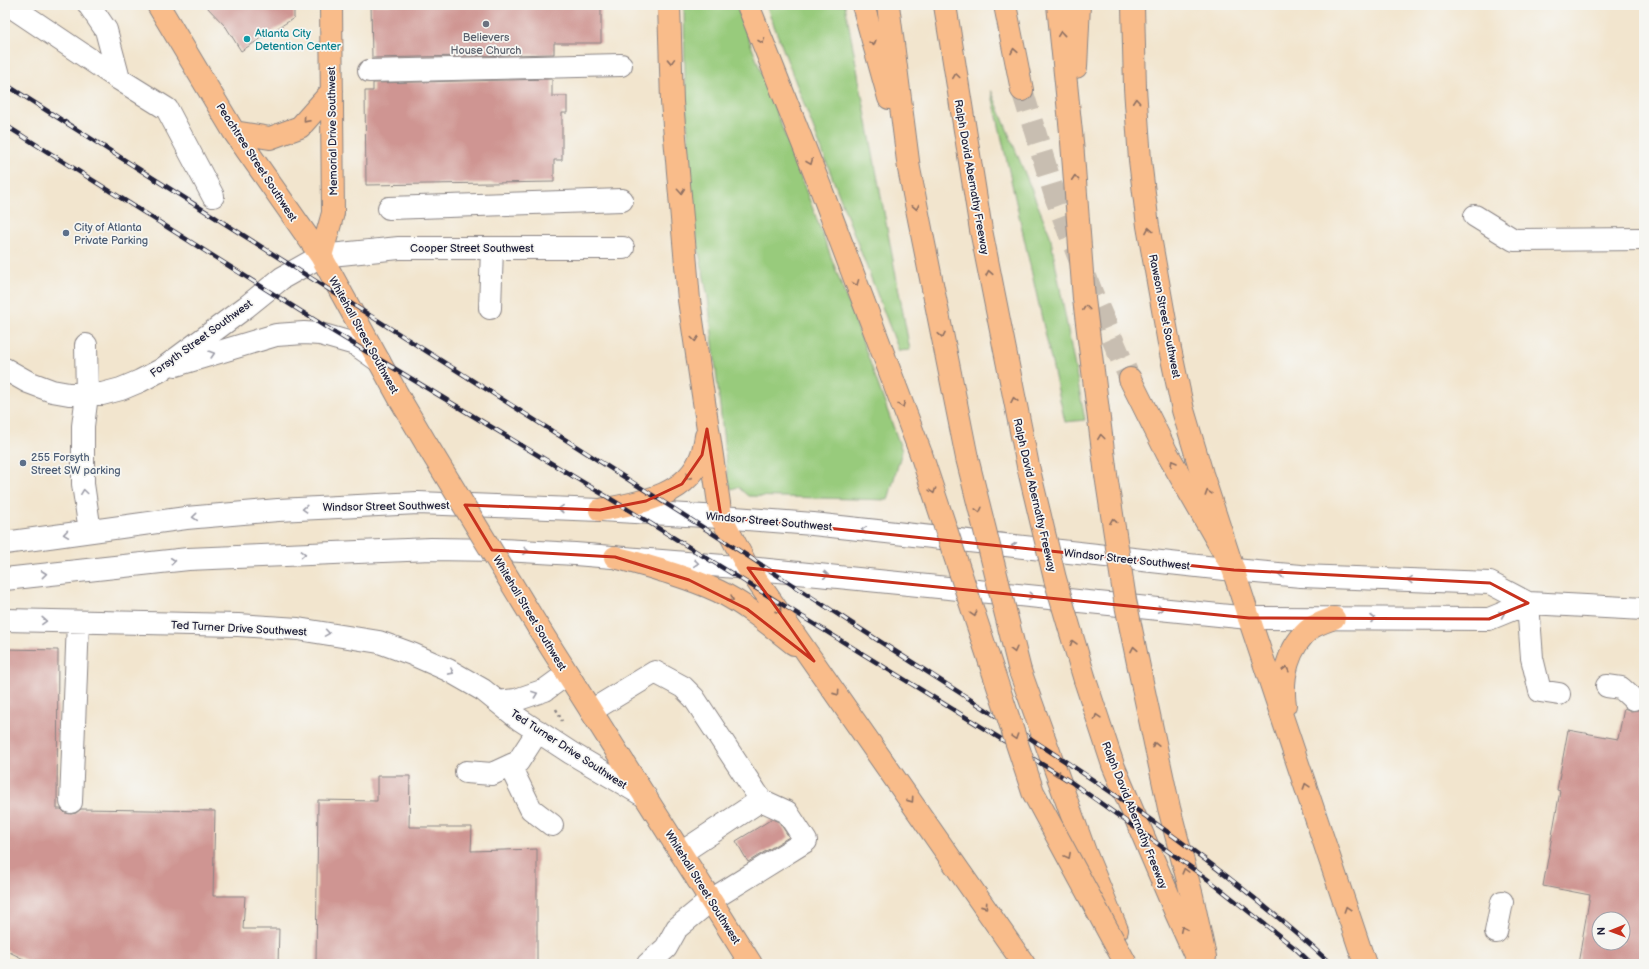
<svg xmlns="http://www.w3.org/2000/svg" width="1649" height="969" viewBox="0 0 1649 969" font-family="'Balsamiq Sans',sans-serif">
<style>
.green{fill:#98cb7b;stroke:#5d765b}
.building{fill:#cf9592;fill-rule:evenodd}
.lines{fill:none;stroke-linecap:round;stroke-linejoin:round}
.highway-tunnel{stroke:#c8beb1;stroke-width:22;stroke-dasharray:22 11;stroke-linecap:butt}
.minor-casing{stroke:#8a8484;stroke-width:24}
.major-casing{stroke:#8a8484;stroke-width:24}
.highway-casing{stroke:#8a8484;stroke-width:24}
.path{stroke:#8a8484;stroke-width:2.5;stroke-dasharray:3 3;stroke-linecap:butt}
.minor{stroke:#fff;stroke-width:22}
.major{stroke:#f9bc8a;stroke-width:22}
.highway{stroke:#f9bc8a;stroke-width:22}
.rail-casing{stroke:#22223b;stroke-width:4.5}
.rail{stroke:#f6f6f2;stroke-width:3;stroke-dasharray:9;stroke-linecap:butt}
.major-bridge-casing{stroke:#8a8484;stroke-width:24;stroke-linecap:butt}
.highway-bridge-casing{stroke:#8a8484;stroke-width:24;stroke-linecap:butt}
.major-bridge{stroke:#f9bc8a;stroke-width:22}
.highway-bridge{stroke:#f9bc8a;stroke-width:22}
.oneway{stroke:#8e6f62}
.oneway2{stroke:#9c9ca7}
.marked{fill:none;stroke:#c8321e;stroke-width:3;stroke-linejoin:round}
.worship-dot{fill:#6b7280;stroke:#f6f6f2;stroke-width:1.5}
.culture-dot{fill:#0f9aa8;stroke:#f6f6f2;stroke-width:1.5}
.service-dot{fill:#5c6f8a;stroke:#f6f6f2;stroke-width:1.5}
.labels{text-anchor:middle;stroke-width:3.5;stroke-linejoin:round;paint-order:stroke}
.culture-label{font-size:11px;fill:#0d838f;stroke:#f6f6f2;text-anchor:start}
.worship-label{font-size:11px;fill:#5b616d;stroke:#f6f6f2}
.street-label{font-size:11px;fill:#22223b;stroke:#f6f6f2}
.service-label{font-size:11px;fill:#4e5e75;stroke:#f6f6f2;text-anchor:start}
</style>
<rect width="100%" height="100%" fill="#f6f6f2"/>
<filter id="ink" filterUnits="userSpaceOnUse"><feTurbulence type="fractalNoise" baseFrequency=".025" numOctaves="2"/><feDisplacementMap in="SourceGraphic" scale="8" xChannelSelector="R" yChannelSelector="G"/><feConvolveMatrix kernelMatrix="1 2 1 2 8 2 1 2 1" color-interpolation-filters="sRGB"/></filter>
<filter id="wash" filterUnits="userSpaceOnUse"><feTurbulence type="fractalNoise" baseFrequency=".012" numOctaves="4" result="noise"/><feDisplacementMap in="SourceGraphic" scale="16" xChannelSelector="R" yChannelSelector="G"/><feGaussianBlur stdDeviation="0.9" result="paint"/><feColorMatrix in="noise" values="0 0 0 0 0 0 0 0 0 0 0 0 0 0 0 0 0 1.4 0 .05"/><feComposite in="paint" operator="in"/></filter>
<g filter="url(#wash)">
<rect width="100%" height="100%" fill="#f2e5ce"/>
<path class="green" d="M684,5H736L857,326L902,451L888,500L748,496L738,487L731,489L728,479L708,298L692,216L685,80Z
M766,5H845L910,350L899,351Z
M991,90L1050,235L1085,420L1065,422Z"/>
<g id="blocks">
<path class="building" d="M205,5H294V18L241,51L226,27Z
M371,5H601V43H554V54L372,58Z
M552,79V96H567V113H562V160H554V182L366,185L365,91H373V83Z
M5,649L58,650L57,809H61L65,813L71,814L76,813L81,809L215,811L213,896H245L243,929H279L278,964H34L5,950Z
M1624,708L1631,711L1644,709V964H1578L1590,895L1543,886L1560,791L1557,790L1568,730L1618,739ZM1599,919H1623V943H1599Z
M377,776H410L409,827H472L471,851L537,849V964H316L318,800L377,801Z
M772,819L779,822L789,837L748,862L736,841Z"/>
</g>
</g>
<g filter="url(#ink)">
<use href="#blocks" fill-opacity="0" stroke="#8a8484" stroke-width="1"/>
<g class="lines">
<path class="highway-tunnel" d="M1022,90L1056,199L1093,295L1130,379"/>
<defs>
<path id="minor" d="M9,5L119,79L167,109L213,196
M89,5L106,30L119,79
M369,71L621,65
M389,208L622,200
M1475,216L1514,240L1644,239
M490,308L492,248
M86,345L87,395L83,426V484L90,531
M176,365L276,335L304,333L320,334L355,344L379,361
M5,369L28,382L52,391L69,394H102L121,389L140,381L161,370L246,307L282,278L321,256L399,248H623
M5,543L186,518L278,510L418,503L600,510L721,517L813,524L1234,570L1301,576L1490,583L1528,603
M5,579L188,559L431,549L502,550L575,554L748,568L1249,618L1489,619L1528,603L1644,609
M1528,603L1532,658L1540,691L1559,694
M5,620L238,625L298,629L379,642L412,654L448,670L483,690L519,719L571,753L646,797
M1607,686L1621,688L1633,699
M498,702L516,700L545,690L567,674
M591,711L655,672L683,687L694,698L761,800L787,812L806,841L711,900L677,928L666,948L648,964
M510,766L531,809L552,825
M466,772L492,774L518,762L538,731
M71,802L78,622
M681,853L761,800
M1496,932L1502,902"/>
<path id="major" d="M158,5L234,132L321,256L401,401L427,445
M1133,5L1135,88L1140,160L1148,226L1170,349L1183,410L1202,474L1249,618
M234,132L270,138L300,127L332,91
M321,256L333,213L331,5
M538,627L751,964"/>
<path id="highway" d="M669,5L672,102L689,300L721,517L748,568L1024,964
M748,5L821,189L921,454
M863,5L889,98
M888,5L909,169L967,458
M945,5L981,230L1028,466
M1005,5L1022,90
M1058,5L1072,142L1084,299L1106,475
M1076,67L1079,5
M1130,379L1167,453L1234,570
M600,510C638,503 688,497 702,454C704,448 705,442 706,436
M615,557C650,567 685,576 718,591C745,604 770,625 794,644
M1249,618L1365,964
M1020,671L1085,852L1117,930
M1085,680L1113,765L1176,913L1199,964
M1143,687L1169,808L1192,896L1205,957
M1285,705C1281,677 1288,646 1311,628C1317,624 1326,621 1334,618"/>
</defs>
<use href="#minor" class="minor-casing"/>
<use href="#major" class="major-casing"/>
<use href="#highway" class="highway-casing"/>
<path class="path" d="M556,709L562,721"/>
<use href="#minor" class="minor"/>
<use href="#major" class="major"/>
<use href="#highway" class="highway"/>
<defs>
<path id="rail" d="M5,84C284,262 565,437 842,617C1008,725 1186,830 1331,964
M5,125L329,329L614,501L1071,782L1210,881L1296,949L1312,964"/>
</defs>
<use href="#rail" class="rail-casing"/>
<use href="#rail" class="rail"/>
<defs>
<path id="major-bridge" d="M427,445L538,627"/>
<path id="highway-bridge" d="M921,454L1033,792L1126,964
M967,458L1020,671
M1028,466L1055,579L1085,680
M1106,475L1125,600L1143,687"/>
</defs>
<use href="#major-bridge" class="major-bridge-casing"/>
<use href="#highway-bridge" class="highway-bridge-casing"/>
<use href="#major-bridge" class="major-bridge"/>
<use href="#highway-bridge" class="highway-bridge"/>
</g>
<defs><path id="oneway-chevron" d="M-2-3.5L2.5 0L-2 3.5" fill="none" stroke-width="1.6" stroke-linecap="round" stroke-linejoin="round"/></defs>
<g class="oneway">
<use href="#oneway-chevron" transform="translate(1061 34) rotate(-96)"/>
<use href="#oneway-chevron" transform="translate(762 41) rotate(68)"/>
<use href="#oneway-chevron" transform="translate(873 43) rotate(74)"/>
<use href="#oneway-chevron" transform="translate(1014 51) rotate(-101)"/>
<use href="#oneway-chevron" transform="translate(671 61) rotate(88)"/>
<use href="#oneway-chevron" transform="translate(956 76) rotate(-98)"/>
<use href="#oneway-chevron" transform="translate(1136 101) rotate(-94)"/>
<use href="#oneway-chevron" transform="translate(306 120) rotate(131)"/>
<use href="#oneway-chevron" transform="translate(810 162) rotate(68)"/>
<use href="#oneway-chevron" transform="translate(1075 178) rotate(-94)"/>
<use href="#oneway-chevron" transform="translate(681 191) rotate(85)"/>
<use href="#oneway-chevron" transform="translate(916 207) rotate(79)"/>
<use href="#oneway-chevron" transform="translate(1149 230) rotate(-100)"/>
<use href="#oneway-chevron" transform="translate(989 273) rotate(-101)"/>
<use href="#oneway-chevron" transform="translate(856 283) rotate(69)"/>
<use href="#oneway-chevron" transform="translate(1086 308) rotate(-97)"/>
<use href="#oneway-chevron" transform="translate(942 335) rotate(79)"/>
<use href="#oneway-chevron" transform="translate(695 339) rotate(82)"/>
<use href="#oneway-chevron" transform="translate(1014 400) rotate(-102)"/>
<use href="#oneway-chevron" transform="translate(902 405) rotate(69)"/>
<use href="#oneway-chevron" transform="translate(1101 437) rotate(-97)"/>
<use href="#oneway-chevron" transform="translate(1173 463) rotate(-120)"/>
<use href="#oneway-chevron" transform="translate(688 477) rotate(128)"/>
<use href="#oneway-chevron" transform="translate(933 491) rotate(72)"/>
<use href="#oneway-chevron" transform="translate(1208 493) rotate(-108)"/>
<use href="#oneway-chevron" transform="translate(979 510) rotate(76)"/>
<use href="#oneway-chevron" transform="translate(1113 521) rotate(-99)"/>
<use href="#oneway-chevron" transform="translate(731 599) rotate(31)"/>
<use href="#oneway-chevron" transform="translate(779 611) rotate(55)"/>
<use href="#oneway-chevron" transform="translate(974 614) rotate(72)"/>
<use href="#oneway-chevron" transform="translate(1073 643) rotate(-106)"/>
<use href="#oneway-chevron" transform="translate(1134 649) rotate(-101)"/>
<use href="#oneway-chevron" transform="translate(1014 650) rotate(76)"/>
<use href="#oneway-chevron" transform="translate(1286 669) rotate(-76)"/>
<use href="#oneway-chevron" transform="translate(837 693) rotate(55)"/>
<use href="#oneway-chevron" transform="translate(1097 717) rotate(-108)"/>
<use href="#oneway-chevron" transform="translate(1015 737) rotate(72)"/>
<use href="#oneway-chevron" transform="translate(1155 745) rotate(-102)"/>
<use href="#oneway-chevron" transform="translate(1057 774) rotate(70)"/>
<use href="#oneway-chevron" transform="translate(1306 786) rotate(-108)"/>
<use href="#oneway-chevron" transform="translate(911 800) rotate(55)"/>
<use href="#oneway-chevron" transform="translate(1068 856) rotate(62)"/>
<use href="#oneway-chevron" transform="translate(1185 871) rotate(-105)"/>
<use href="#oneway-chevron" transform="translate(985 906) rotate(55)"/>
<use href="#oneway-chevron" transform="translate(1347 909) rotate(-108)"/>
<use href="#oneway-chevron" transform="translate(1183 929) rotate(-115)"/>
</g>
<g class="oneway2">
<use href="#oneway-chevron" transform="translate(212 354) rotate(-17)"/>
<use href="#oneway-chevron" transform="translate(84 492) rotate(-98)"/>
<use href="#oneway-chevron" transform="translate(305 509) rotate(177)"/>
<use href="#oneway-chevron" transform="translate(561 509) rotate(-178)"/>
<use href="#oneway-chevron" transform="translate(195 517) rotate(175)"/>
<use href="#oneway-chevron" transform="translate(864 530) rotate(-174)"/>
<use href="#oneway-chevron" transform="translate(66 534) rotate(172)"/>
<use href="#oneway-chevron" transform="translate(1014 546) rotate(-174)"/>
<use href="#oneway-chevron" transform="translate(526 551) rotate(3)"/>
<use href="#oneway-chevron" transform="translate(303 554) rotate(-2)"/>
<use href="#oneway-chevron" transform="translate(173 561) rotate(-6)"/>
<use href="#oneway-chevron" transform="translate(696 563) rotate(5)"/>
<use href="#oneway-chevron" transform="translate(44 574) rotate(-6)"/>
<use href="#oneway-chevron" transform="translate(1281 574) rotate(-175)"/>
<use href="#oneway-chevron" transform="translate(826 575) rotate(6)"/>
<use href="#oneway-chevron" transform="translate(1410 580) rotate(-178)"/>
<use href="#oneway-chevron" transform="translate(1031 596) rotate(6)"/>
<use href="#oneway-chevron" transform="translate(1160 609) rotate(6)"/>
<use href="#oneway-chevron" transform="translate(1502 614) rotate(-23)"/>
<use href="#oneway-chevron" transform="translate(1373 619)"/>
<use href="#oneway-chevron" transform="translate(44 621) rotate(2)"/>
<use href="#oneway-chevron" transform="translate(327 633) rotate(9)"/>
<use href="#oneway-chevron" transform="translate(451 672) rotate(28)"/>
<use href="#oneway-chevron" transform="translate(535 694) rotate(-20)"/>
</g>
</g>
<path class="marked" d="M707,429L721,517L1234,570L1490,583L1528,603L1489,619L1249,618L748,568L814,661L747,609L689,580L615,557L492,550L465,505L600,510L646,501L682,484L702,455Z"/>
<circle class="worship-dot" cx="486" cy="24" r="4"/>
<circle class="culture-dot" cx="247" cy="39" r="4"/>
<g class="service-dot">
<circle cx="66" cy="233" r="4"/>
<circle cx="23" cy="463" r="4"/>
</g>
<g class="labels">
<g class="culture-label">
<text x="255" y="37">Atlanta City<tspan x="255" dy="13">Detention Center</tspan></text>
</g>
<g class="worship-label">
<text x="486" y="41">Believers<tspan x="486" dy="13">House Church</tspan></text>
</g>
<g class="street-label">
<text transform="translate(332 131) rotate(-91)" y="4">Memorial Drive Southwest</text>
<text transform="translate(257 162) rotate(57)" y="4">Peachtree Street Southwest</text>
<text transform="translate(972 177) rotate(80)" y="4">Ralph David Abernathy Freeway</text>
<text x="472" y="252">Cooper Street Southwest</text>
<text transform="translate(1165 316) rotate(79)" y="4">Rawson Street Southwest</text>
<text transform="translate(364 335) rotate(61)" y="4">Whitehall Street Southwest</text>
<text transform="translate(201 338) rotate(-36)" y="4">Forsyth Street Southwest</text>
<text transform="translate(1035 495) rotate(77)" y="4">Ralph David Abernathy Freeway</text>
<text transform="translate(386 506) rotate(-1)" y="4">Windsor Street Southwest</text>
<text transform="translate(769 521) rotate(5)" y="4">Windsor Street Southwest</text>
<text transform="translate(1127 559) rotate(6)" y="4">Windsor Street Southwest</text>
<text transform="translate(530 613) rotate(59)" y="4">Whitehall Street Southwest</text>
<text transform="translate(239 628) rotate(3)" y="4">Ted Turner Drive Southwest</text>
<text transform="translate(569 749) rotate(33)" y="4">Ted Turner Drive Southwest</text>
<text transform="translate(1135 815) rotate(68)" y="4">Ralph David Abernathy Freeway</text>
<text transform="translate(703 887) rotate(58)" y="4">Whitehall Street Southwest</text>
</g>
<g class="service-label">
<text x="74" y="231">City of Atlanta<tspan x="74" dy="13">Private Parking</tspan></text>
<text x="31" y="461">255 Forsyth<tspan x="31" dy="13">Street SW parking</tspan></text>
</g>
</g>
<rect width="1649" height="969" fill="none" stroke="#f6f6f2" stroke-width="20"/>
<g transform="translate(1611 931) rotate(269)"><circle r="19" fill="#f6f6f2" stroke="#a1a1a9"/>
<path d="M0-3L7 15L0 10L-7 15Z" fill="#c8321e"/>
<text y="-6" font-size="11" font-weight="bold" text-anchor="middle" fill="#22223b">N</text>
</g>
</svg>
